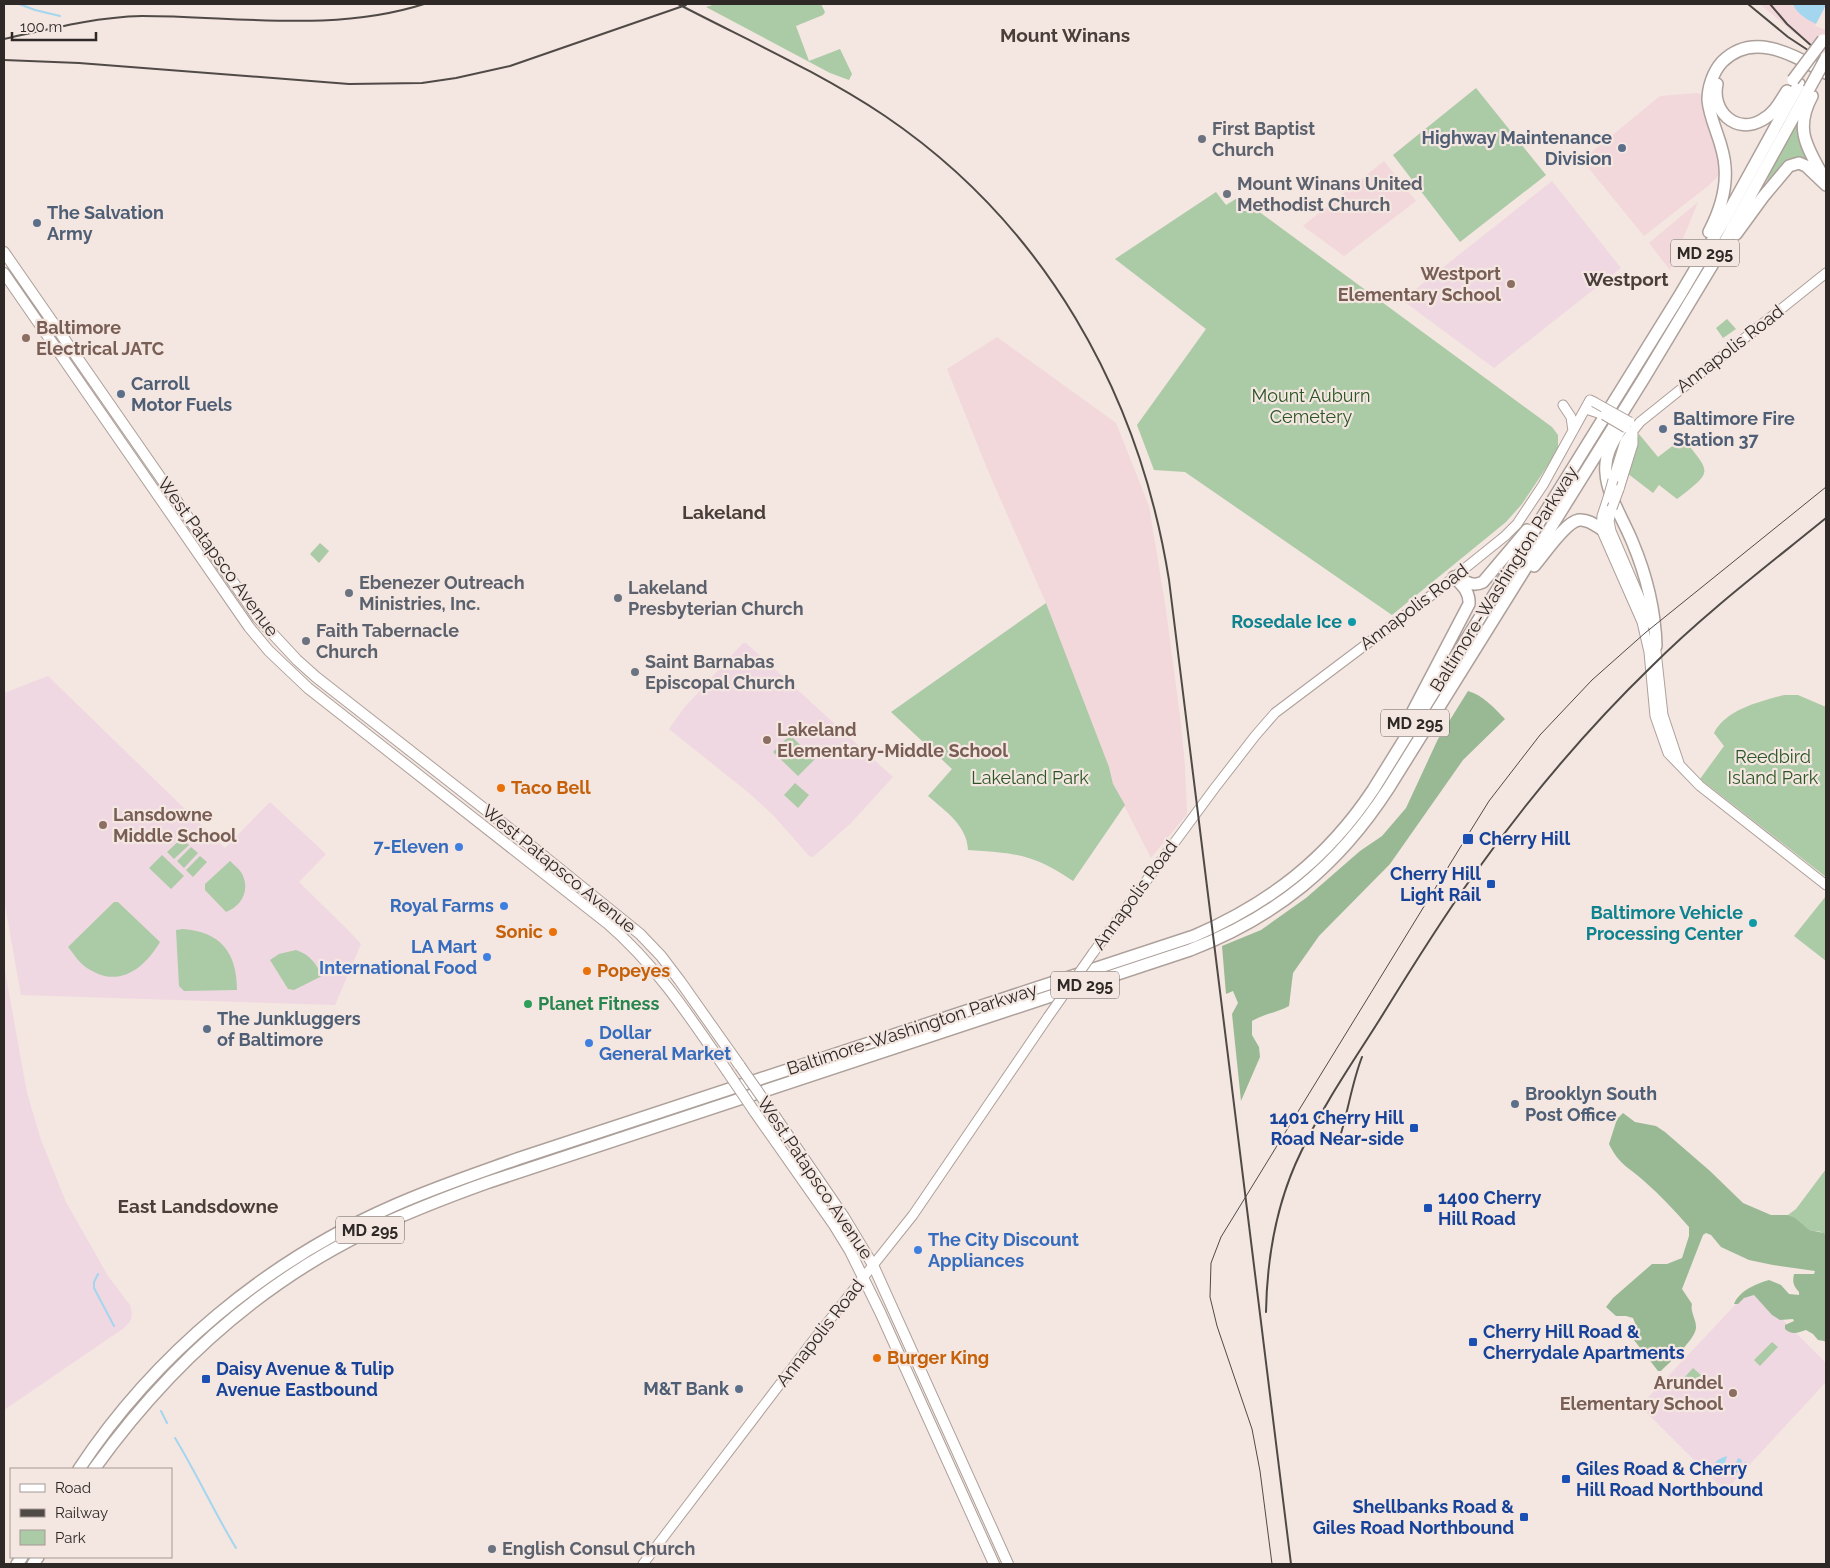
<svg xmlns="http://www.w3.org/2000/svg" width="1830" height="1568" viewBox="0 0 1830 1568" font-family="Raleway,sans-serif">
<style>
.industrial{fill:#f2d7db}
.education{fill:#f0d8e2}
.green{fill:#abcaa6}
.forest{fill:#99b994}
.water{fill:#a4d6ef}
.pier{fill:#f4e6e0}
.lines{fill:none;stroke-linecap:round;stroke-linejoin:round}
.stream{stroke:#a4d6ef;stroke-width:2}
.secondary-casing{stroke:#ada09a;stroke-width:11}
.primary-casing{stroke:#ada09a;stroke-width:12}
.highway-casing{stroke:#ada09a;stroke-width:14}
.secondary{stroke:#fff;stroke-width:9}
.primary{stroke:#fff;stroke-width:10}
.highway{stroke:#fff;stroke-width:11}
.tram{stroke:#504a47;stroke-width:1}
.rail{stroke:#504a47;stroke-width:2}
.secondary-bridge-casing{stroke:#ada09a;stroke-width:11;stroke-linecap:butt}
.primary-bridge-casing{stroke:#ada09a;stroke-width:12;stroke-linecap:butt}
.highway-bridge-casing{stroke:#ada09a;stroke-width:14;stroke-linecap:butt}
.secondary-bridge{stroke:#fff;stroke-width:9}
.primary-bridge{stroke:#fff;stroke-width:10}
.highway-bridge{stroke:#fff;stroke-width:11}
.worship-dot{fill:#6b7280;stroke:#f4e6e0;stroke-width:2}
.service-dot{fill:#5c6f8a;stroke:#f4e6e0;stroke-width:2}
.education-dot{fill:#8d6e63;stroke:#f4e6e0;stroke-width:2}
.culture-dot{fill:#0f9aa8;stroke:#f4e6e0;stroke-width:2}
.food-dot{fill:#e8710a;stroke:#f4e6e0;stroke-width:2}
.transit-dot{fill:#1a4fb4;stroke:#f4e6e0;stroke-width:2}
.shop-dot{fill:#3f7fe0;stroke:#f4e6e0;stroke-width:2}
.leisure-dot{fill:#2e9e5b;stroke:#f4e6e0;stroke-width:2}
.labels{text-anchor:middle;stroke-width:4.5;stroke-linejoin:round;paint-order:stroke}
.shield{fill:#f4e6e0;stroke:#69625e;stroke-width:1}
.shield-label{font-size:16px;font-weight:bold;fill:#2e2927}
.worship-label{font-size:18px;font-weight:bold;fill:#5b616d;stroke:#f4e6e0;text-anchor:start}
.service-label{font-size:18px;font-weight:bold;fill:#4e5e75;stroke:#f4e6e0;text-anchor:start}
.education-label{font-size:18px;font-weight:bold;fill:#785e54;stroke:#f4e6e0;text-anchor:start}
.street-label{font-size:18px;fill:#2e2927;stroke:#f4e6e0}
.park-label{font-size:18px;fill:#2a5625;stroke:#f4e6e0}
.culture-label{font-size:18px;font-weight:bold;fill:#0d838f;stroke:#f4e6e0;text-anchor:end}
.food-label{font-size:18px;font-weight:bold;fill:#c56008;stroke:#f4e6e0;text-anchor:start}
.transit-label{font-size:18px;font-weight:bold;fill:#164399;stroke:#f4e6e0;text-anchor:start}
.shop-label{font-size:18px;font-weight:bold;fill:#366cbe;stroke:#f4e6e0;text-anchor:end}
.leisure-label{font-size:18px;font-weight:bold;fill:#27864d;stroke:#f4e6e0;text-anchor:start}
.neighbourhood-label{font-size:19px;font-weight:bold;fill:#493e39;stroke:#f4e6e0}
</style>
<rect width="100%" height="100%" fill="#f4e6e0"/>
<path class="industrial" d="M1760,4H1793L1795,8L1803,15L1826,28V53L1793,32Z
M1698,93L1703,96L1721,168L1718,176L1708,186L1644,236L1582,160L1660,96Z
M1384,161L1416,201L1344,256L1303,226Z
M1698,202L1670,270L1649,243Z
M997,337L1116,423L1149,506L1166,610L1181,724L1185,767L1187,814L1151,858L1113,784L1109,767L1046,603L989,473L947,369Z"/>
<path class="education" d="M1552,181L1621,268L1494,368L1402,300Z
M743,643H746L893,777L851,823L813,857L809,856L774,816L749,793L669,729L684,708Z
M48,676L225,848L270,802L326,854L299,882L350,932L361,944L335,1005L21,995L4,900V693Z
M4,965L27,1093L41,1140L66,1202L108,1276L130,1305L132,1313L131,1320L124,1328L4,1410Z
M1751,1288L1826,1363V1382L1725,1491L1640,1406Z"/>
<path class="green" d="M716,4H821L825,12L823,15L796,26L809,61L840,49L852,74L849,80L830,73L706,7Z
M1476,88L1546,175L1460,242L1393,155Z
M1805,107L1815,168L1807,162L1763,190L1774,164Z
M1216,192L1226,205L1239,197L1552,427L1558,435V450L1522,504L1506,522L1392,615L1185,472L1154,470L1137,425L1206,329L1115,259Z
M1727,319L1736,329L1723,338L1716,328Z
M1639,434L1658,457L1683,438C1711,474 1714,470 1677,499L1659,485L1653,493L1627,473Z
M320,543L329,551L319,563L310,554Z
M1046,603L1109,767L1113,784L1125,805L1073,881C1033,854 1015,853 968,850C967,825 945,811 928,796L952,769L891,712Z
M1784,695H1798L1826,707V877L1700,779L1724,746L1714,733C1727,709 1759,702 1784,695Z
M790,735L815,759L798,776L773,752Z
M795,783L809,795L798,808L784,795Z
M182,838L189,845L174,859L167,852Z
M191,847L198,853L184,868L177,861Z
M162,855L184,876L171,889L149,868Z
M200,856L207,862L193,877L186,870Z
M230,861C234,865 241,870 243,876C250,892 240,907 226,912L205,890V884Z
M1826,896V961L1794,936Z
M114,902H118L160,942C142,972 115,990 83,965C78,961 73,953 68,947Z
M183,929C221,932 237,953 237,990L184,991L179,986L176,930Z
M296,950C310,955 316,963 322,976L294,990L288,989L270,960L279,954Z
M1826,1169V1236C1821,1229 1815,1232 1808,1230C1800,1227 1796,1218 1788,1215L1796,1209Z
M1772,1342L1778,1347L1760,1366L1754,1360Z
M1693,1368L1701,1375L1691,1386L1683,1379Z"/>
<path class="forest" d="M1468,691C1483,695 1494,708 1505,719L1463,760L1390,864L1319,936L1293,973L1289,1006C1276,1013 1266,1013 1252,1021V1035L1259,1047L1260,1057L1241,1101L1232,1014L1238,1003L1233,991L1226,994L1222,946L1261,930L1306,898L1360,851L1382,836L1406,808L1438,739Z
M1623,1113L1635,1122L1656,1126L1665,1132L1710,1171L1743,1203L1771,1215H1788L1795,1218L1809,1230L1824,1233L1826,1236V1343L1824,1341L1818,1340L1813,1334L1806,1330C1798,1333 1791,1335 1785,1329V1325L1794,1321L1793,1319L1780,1320L1772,1315L1754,1295L1744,1298L1738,1304H1734C1740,1290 1756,1284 1769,1280L1781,1285L1789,1294L1799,1295V1292C1794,1286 1792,1283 1794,1274H1814L1815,1271L1773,1265L1749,1260L1721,1247L1711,1235L1706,1233L1703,1235L1682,1289L1692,1304C1690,1312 1696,1319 1696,1327C1697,1338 1669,1363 1661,1371H1658L1634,1340L1637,1328L1633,1318L1626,1316H1616L1606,1307L1613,1298L1652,1264H1667L1682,1258L1689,1236V1227C1675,1211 1660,1195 1644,1181C1629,1167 1619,1165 1609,1144L1617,1119Z"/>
<path class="water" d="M1793,4H1826V28C1815,24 1797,16 1793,4Z
M1727,1456L1722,1474L1714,1466C1715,1460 1721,1458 1727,1456Z
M1738,1458L1742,1460L1740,1467L1745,1462L1747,1463L1740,1473L1734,1472L1733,1469Z"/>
<path class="pier" d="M1826,5V30L1815,26Z"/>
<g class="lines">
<path class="stream" d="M19,4L35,10L60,16
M98,1274L94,1282V1288L114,1326
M161,1411L167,1423
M175,1438C197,1474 214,1512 236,1548"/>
<defs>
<path id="secondary" d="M1563,405L1571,417L1573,431
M1586,409L1604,415
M1613,480L1625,441L1640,422L1826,273
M1619,489L1633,444V433
M1608,498L1602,516L1601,529L1642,622L1649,652L1655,716L1668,753L1700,786L1826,885
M1612,508L1609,521L1611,531L1651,624
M1655,642L1663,715L1679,763
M1093,953L1214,789L1255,736L1275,713L1433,594L1505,536L1517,524L1543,485L1590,400L1594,402
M643,1564L812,1342L913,1215L1048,1017"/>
<path id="primary" d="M4,252L258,618L297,660L316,677L514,832L640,934L661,956L680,981L740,1066
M4,273L249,627L269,651L308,688L607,923C657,966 690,1017 727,1071
M768,1106L844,1217L873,1265L1008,1564
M754,1111L834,1225L850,1251L880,1312L994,1564"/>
<path id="highway" d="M1717,84C1711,111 1736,135 1762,120C1774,114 1780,102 1787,91
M1812,96C1794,129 1807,147 1823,176
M1709,232C1720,211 1727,190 1725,167C1724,143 1710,123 1708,100C1708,87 1713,72 1722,62C1754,30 1794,56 1826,73
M1736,234L1763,197L1789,166L1799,163L1806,166L1826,185
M1620,430C1612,443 1604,457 1606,473C1607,495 1624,521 1632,541C1646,574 1655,610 1656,646
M1534,566C1544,555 1565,522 1579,520C1588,519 1595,525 1601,529
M1459,575C1466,583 1473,587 1483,582L1527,530
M1413,711L1469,604C1470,592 1462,585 1454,577
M79,1469C155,1354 267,1261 393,1206C433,1188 475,1174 517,1159L1194,936C1270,903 1327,859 1373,790L1680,295L1722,224L1799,84
M94,1469C165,1370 256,1286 366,1232C406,1213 447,1197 489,1182L1190,950C1276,917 1338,866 1388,789L1644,378L1711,267L1809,89
M17,1564L22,1557
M33,1564L38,1557"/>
</defs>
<use href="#secondary" class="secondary-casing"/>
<use href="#primary" class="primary-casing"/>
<use href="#highway" class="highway-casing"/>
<use href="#secondary" class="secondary"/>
<use href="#primary" class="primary"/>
<use href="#highway" class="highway"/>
<path class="tram" d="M1272,1564L1260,1471L1252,1429L1217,1326L1210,1297L1211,1263L1221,1237L1466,838L1489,801L1540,735L1592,680L1645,633L1826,487"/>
<path class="rail" d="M678,4C747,40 819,72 885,116C1044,224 1139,392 1169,580L1291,1564
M1748,4L1788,37L1826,62
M1770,4L1787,24L1814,48
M4,39C49,29 95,17 142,16C235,16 334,33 424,4
M4,60L79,63L349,84L422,83L456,78L510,66L686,5
M1338,1143C1348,1114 1351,1085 1362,1057
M1266,1312C1267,1257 1277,1201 1301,1152C1323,1105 1353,1062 1380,1019C1409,972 1438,925 1470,880C1524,804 1584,732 1651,667C1705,613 1767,566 1826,518"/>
<defs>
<path id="secondary-bridge" d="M1594,402L1630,422
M1604,415L1626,428
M1608,498L1613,480
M1612,508L1619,489
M1048,1017L1093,953"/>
<path id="primary-bridge" d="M740,1066L768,1106
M727,1071L754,1111"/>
<path id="highway-bridge" d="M1793,80L1823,40
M1809,89L1826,58"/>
</defs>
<use href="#secondary-bridge" class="secondary-bridge-casing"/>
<use href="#primary-bridge" class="primary-bridge-casing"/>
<use href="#highway-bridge" class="highway-bridge-casing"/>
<use href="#secondary-bridge" class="secondary-bridge"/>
<use href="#primary-bridge" class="primary-bridge"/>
<use href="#highway-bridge" class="highway-bridge"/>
</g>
<g class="worship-dot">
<circle cx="1202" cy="139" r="5"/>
<circle cx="1227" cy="194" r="5"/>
<circle cx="349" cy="593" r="5"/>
<circle cx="618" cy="598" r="5"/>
<circle cx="306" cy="641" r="5"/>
<circle cx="635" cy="672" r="5"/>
<circle cx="492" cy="1549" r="5"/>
</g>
<g class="service-dot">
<circle cx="1622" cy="148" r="5"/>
<circle cx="37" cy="223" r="5"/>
<circle cx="121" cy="394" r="5"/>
<circle cx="1663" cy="429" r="5"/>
<circle cx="207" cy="1029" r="5"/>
<circle cx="1515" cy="1104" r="5"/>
<circle cx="739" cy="1389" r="5"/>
</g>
<g class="education-dot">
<circle cx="1511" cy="284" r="5"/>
<circle cx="26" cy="338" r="5"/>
<circle cx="767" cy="740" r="5"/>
<circle cx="103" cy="825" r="5"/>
<circle cx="1733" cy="1393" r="5"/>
</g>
<g class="culture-dot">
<circle cx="1352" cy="622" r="5"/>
<circle cx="1753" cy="923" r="5"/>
</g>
<g class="food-dot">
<circle cx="501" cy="788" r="5"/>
<circle cx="553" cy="932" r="5"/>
<circle cx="587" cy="971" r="5"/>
<circle cx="877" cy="1358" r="5"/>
</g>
<g class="transit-dot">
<rect x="1462" y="833" width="12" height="12" rx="2.5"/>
<rect x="1486" y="879" width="10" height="10" rx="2.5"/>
<rect x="1409" y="1123" width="10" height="10" rx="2.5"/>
<rect x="1423" y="1203" width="10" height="10" rx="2.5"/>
<rect x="1468" y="1337" width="10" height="10" rx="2.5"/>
<rect x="201" y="1374" width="10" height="10" rx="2.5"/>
<rect x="1561" y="1474" width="10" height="10" rx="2.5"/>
<rect x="1519" y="1512" width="10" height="10" rx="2.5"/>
</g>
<g class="shop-dot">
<circle cx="459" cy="847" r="5"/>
<circle cx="504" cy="906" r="5"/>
<circle cx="487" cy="957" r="5"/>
<circle cx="589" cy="1043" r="5"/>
<circle cx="918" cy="1250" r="5"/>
</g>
<circle class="leisure-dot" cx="528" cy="1004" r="5"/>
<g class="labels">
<g class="shield">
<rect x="1671" y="239.5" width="68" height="27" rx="4"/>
<rect x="1381" y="709.5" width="68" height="27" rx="4"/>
<rect x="1051" y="971.5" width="68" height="27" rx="4"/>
<rect x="336" y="1216.5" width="68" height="27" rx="4"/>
</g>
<g class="shield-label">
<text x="1705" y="259">MD 295</text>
<text x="1415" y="729">MD 295</text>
<text x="1085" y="991">MD 295</text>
<text x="370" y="1236">MD 295</text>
</g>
<g class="worship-label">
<text x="1212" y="135">First Baptist<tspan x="1212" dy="21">Church</tspan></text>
<text x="1237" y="190">Mount Winans United<tspan x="1237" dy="21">Methodist Church</tspan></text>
<text x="359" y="589">Ebenezer Outreach<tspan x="359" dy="21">Ministries, Inc.</tspan></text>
<text x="628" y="594">Lakeland<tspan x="628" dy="21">Presbyterian Church</tspan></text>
<text x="316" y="637">Faith Tabernacle<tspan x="316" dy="21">Church</tspan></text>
<text x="645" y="668">Saint Barnabas<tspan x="645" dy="21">Episcopal Church</tspan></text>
<text x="502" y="1555">English Consul Church</text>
</g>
<g class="service-label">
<text x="1612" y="144" text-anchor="end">Highway Maintenance<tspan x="1612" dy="21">Division</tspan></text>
<text x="47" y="219">The Salvation<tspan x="47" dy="21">Army</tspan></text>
<text x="131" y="390">Carroll<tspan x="131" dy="21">Motor Fuels</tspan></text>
<text x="1673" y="425">Baltimore Fire<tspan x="1673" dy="21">Station 37</tspan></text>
<text x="217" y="1025">The Junkluggers<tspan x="217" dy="21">of Baltimore</tspan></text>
<text x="1525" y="1100">Brooklyn South<tspan x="1525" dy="21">Post Office</tspan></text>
<text x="729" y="1395" text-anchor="end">M&amp;T Bank</text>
</g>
<g class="education-label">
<text x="1501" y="280" text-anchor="end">Westport<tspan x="1501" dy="21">Elementary School</tspan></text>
<text x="36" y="334">Baltimore<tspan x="36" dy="21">Electrical JATC</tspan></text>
<text x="777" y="736">Lakeland<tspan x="777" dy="21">Elementary-Middle School</tspan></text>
<text x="113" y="821">Lansdowne<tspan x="113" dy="21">Middle School</tspan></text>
<text x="1723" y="1389" text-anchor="end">Arundel<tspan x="1723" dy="21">Elementary School</tspan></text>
</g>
<g class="street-label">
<text transform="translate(1730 349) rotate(-38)" y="6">Annapolis Road</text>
<text transform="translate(218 557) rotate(54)" y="6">West Patapsco Avenue</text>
<text transform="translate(1504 579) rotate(-58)" y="6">Baltimore-Washington Parkway</text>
<text transform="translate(1414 607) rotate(-37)" y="6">Annapolis Road</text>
<text transform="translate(559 869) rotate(39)" y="6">West Patapsco Avenue</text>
<text transform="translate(1135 895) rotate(-54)" y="6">Annapolis Road</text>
<text transform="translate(912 1029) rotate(-18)" y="6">Baltimore-Washington Parkway</text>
<text transform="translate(815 1178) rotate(56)" y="6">West Patapsco Avenue</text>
<text transform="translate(820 1333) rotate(-52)" y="6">Annapolis Road</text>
</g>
<g class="park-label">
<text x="1311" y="402">Mount Auburn<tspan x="1311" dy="21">Cemetery</tspan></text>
<text x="1773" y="763">Reedbird<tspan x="1773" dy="21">Island Park</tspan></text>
<text x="1030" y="784">Lakeland Park</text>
</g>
<g class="culture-label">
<text x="1342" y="628">Rosedale Ice</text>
<text x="1743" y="919">Baltimore Vehicle<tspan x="1743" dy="21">Processing Center</tspan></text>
</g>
<g class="food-label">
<text x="511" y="794">Taco Bell</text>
<text x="543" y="938" text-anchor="end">Sonic</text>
<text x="597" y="977">Popeyes</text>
<text x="887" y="1364">Burger King</text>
</g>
<g class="transit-label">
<text x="1479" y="845">Cherry Hill</text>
<text x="1481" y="880" text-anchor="end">Cherry Hill<tspan x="1481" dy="21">Light Rail</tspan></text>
<text x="1404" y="1124" text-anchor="end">1401 Cherry Hill<tspan x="1404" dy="21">Road Near-side</tspan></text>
<text x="1438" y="1204">1400 Cherry<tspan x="1438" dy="21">Hill Road</tspan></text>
<text x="1483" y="1338">Cherry Hill Road &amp;<tspan x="1483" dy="21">Cherrydale Apartments</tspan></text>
<text x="216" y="1375">Daisy Avenue &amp; Tulip<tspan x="216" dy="21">Avenue Eastbound</tspan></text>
<text x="1576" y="1475">Giles Road &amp; Cherry<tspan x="1576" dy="21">Hill Road Northbound</tspan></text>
<text x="1514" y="1513" text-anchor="end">Shellbanks Road &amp;<tspan x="1514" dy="21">Giles Road Northbound</tspan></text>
</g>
<g class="shop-label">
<text x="449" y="853">7-Eleven</text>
<text x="494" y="912">Royal Farms</text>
<text x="477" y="953">LA Mart<tspan x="477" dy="21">International Food</tspan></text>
<text x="599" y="1039" text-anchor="start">Dollar<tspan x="599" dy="21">General Market</tspan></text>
<text x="928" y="1246" text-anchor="start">The City Discount<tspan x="928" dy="21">Appliances</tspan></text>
</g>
<g class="leisure-label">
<text x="538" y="1010">Planet Fitness</text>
</g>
<g class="neighbourhood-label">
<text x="1065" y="42">Mount Winans</text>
<text x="1626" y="286">Westport</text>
<text x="724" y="519">Lakeland</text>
<text x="198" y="1213">East Landsdowne</text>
</g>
</g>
<rect width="1830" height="1568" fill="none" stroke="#2e2927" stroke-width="10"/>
<rect x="10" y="1468" width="162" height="90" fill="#f4e6e0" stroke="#a59a96"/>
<rect x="20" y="1484" width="25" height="8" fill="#ffffff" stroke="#a59a96"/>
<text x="55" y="1493" font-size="15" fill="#2e2927">Road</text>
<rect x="20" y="1509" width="25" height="8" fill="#504a47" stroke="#a59a96"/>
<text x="55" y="1518" font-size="15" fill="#2e2927">Railway</text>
<rect x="20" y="1530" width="25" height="15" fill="#abcaa6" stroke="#a59a96"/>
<text x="55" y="1543" font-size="15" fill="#2e2927">Park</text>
<path d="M12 32v8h84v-8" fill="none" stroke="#2e2927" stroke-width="2.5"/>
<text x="20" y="32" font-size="15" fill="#2e2927" stroke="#f4e6e0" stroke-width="4" paint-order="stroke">100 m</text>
</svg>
